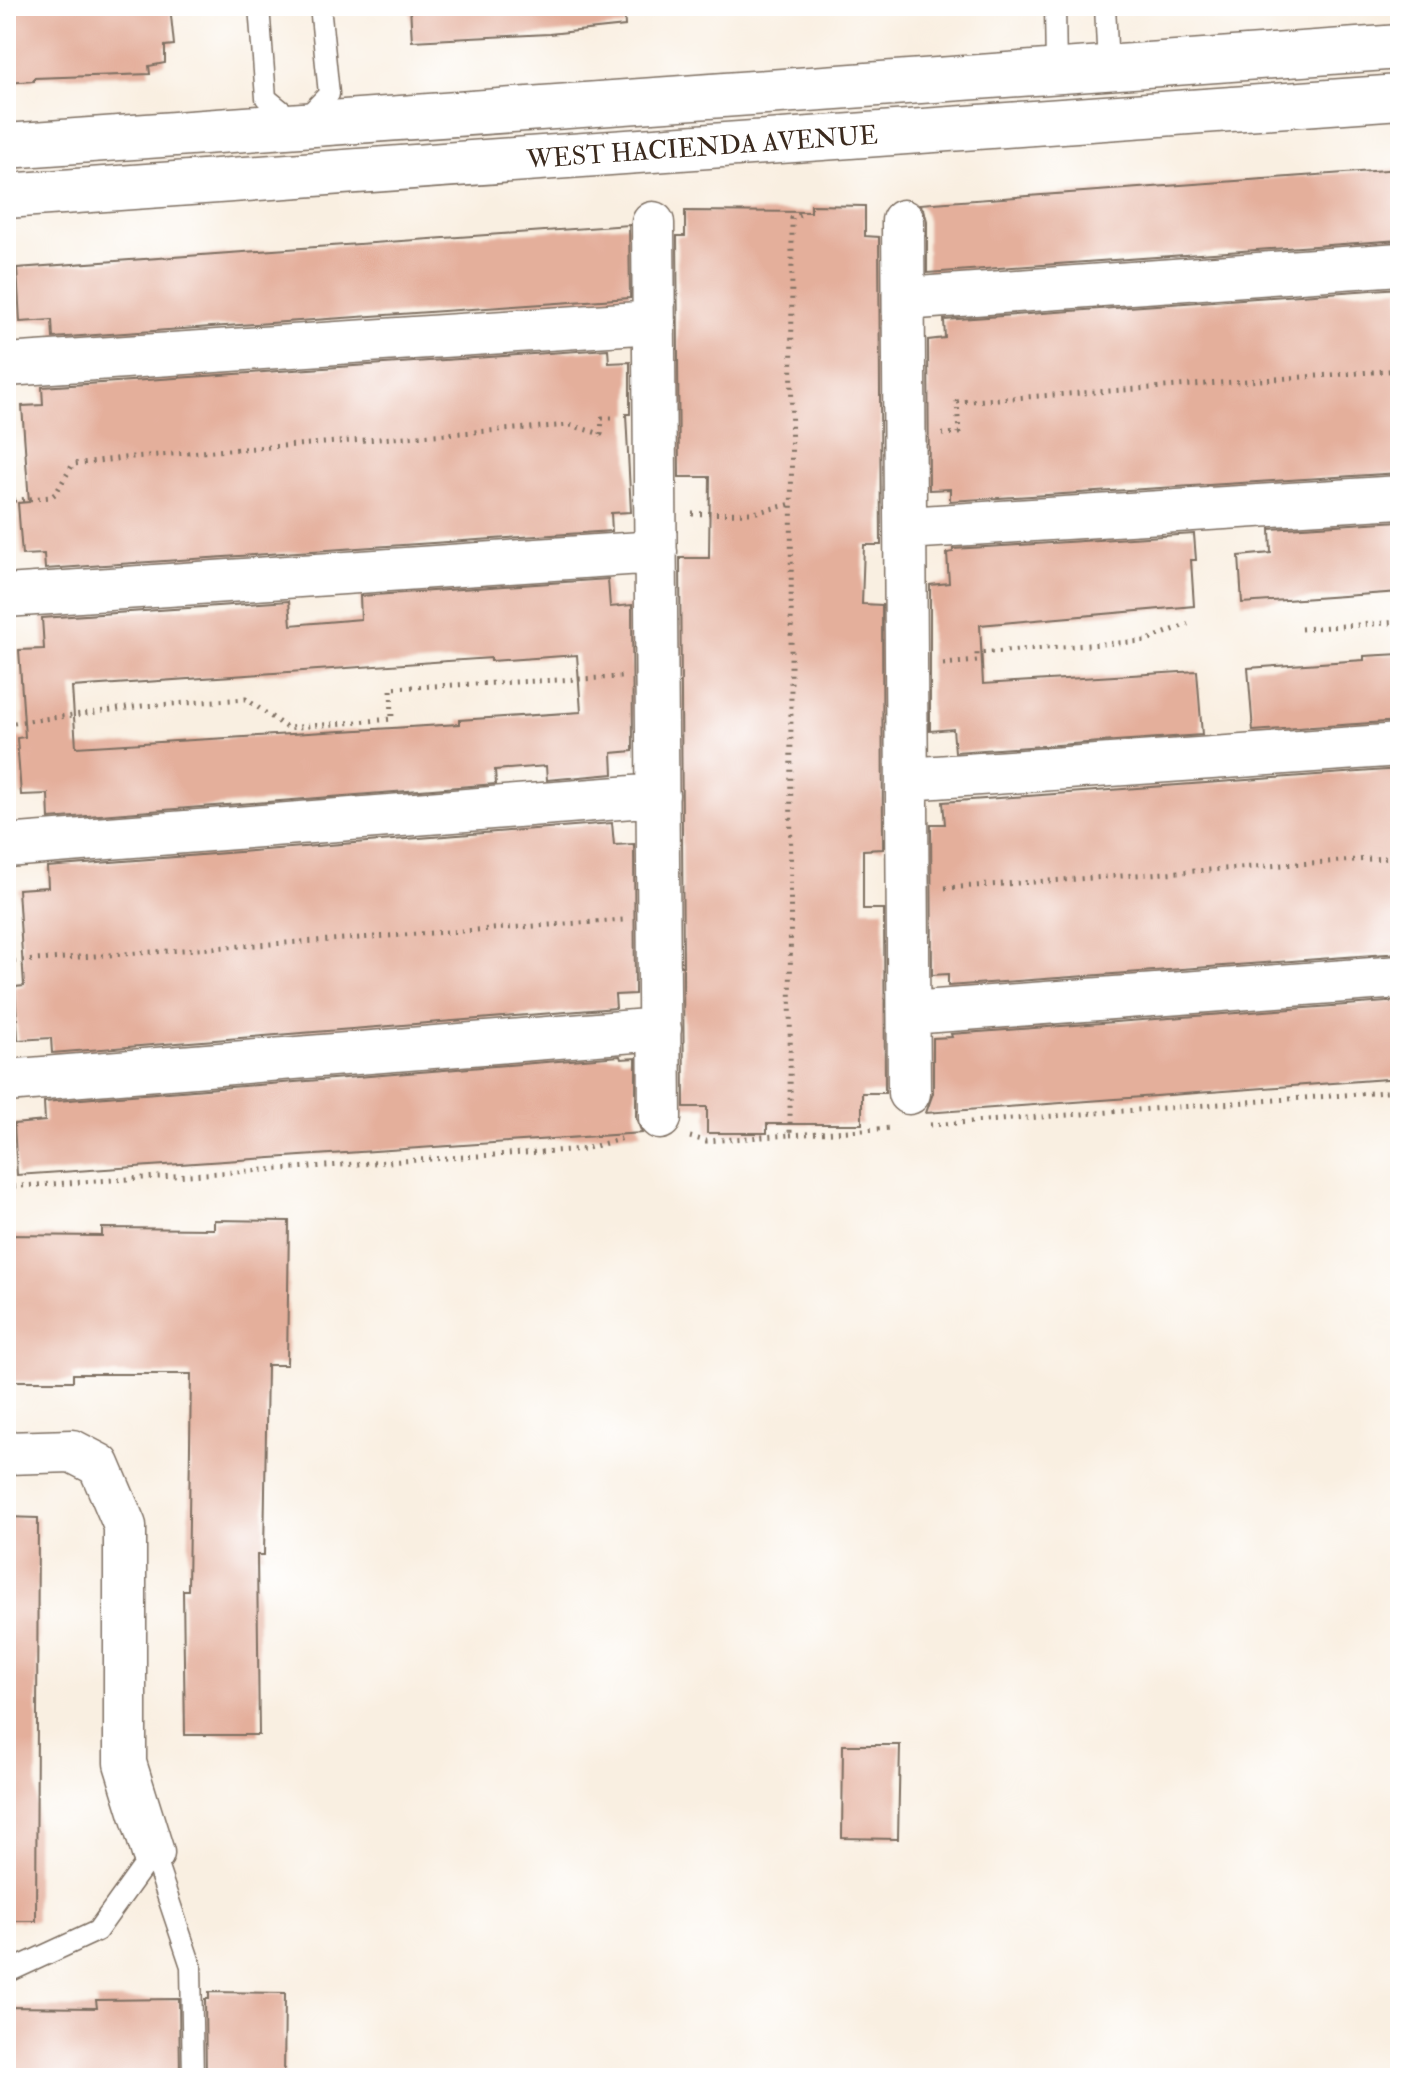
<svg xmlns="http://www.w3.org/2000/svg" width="1406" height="2084" viewBox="0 0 1406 2084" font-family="'IM FELL Double Pica',serif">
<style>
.building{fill:#e4af9b;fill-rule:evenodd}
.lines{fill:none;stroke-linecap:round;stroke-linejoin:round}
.lane-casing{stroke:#7e6f62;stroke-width:23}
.street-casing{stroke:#7e6f62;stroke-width:45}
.secondary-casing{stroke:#7e6f62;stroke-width:47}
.path{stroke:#7e6f62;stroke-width:5;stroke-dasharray:2 6;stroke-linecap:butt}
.lane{stroke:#fff;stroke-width:20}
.street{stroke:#fff;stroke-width:42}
.secondary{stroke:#fff;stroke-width:44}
.labels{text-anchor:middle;stroke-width:7;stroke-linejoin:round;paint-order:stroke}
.street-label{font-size:26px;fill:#3b2a1e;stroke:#fff}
</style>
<rect width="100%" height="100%" fill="#fff"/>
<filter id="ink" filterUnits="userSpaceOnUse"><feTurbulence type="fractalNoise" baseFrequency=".0125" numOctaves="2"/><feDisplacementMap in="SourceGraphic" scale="16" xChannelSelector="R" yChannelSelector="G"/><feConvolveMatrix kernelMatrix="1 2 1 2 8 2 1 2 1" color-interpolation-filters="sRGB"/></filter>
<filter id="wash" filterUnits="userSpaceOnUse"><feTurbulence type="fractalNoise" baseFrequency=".006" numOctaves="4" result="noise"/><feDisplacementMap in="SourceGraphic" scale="32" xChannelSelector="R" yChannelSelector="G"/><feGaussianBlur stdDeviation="1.8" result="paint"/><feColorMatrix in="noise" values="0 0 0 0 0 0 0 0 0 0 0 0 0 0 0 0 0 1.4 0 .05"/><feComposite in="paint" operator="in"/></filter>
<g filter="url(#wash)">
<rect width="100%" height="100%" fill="#f9efe1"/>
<g id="blocks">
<path class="building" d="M6,6H170L174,45L165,46V63L149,66L150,74L34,78V81L6,83Z
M410,6H624L625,26L549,34L412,41Z
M1400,169V240L927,273V221L924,210L919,204Z
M811,205L865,206V236L879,237L881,545H864L862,604L882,605L883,849L863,850V909H884L885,1093H862V1124H767V1133H707V1107H684L680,558H709L710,477H679L677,236H685V211L811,212Z
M629,225L630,298L53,338L52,320L20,322L17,268Z
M1400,288V473L950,501V489L929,490L928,340L945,338L944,320Z
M608,349L609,363L630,362V414H626L631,512L611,513L612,531L45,569L44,554L22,555L18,503L29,502L22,406L43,405L42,387Z
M1400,521V592L1242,603L1239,556L1271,553L1270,529Z
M1194,534L1196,560H1191L1194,606L980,625L983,684L1197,671L1202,735L955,752L953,729L930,731V585L949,583L947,553L953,552V549Z
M608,579L610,607L632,605L633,751L612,753L613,774L547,780L546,766L495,770L496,784L49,819L48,794L21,795L17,738L25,737L19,650L44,649L42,618L289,601L291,625L361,619L360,596ZM577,655L581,712L459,720V724L76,747L72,687L491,658V661Z
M1400,654V721L1253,731L1248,668L1364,660V656Z
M1400,769V953L948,986V974L932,975L931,824H945L943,802Z
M612,823L614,845L634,844L635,994L615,995L616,1008L52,1053L51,1038L18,1040L15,987L24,986L18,889L48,887L47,867Z
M1400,1001V1078L926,1113L933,1093V1038L952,1037L951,1034Z
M620,1056L621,1059L636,1058V1118L642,1133L17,1175L14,1124L45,1121L44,1102Z
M214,1220L289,1221L287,1365H267L264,1555H257L259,1735H185L183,1590H188L191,1374H73V1381H6V1235L102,1236V1228L214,1229Z
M6,1517L38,1518L36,1921H6Z
M843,1745H900L898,1839L842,1838Z
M209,1992L285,1993L284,2078H206L205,1999H209Z
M179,1999L180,2078H6V2007L97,2008L96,2000Z"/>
</g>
</g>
<g filter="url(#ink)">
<use href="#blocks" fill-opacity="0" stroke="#7e6f62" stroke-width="2"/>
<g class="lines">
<defs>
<path id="lane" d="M259,6L266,98L299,125L329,94L320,6
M1055,6L1056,71
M1105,6L1108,67
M153,1853L191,1966L193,2078
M6,1973L97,1931L153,1853"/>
<path id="street" d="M903,221L909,1093
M653,223L660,1118
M904,299L1400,264
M6,365L654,322
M906,528L1400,497
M6,596L656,552
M907,779L1400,745
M6,846L658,795
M909,1013L1400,977
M6,1081L660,1029
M6,1453L72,1451L99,1465L125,1526V1763L153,1853"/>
<g id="secondary">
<path d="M6,146L1400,47"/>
<path id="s1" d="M6,196L1400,97"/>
</g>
</defs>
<use href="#lane" class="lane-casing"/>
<use href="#street" class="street-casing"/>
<use href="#secondary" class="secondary-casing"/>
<path class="path" d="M942,434L959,433L957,402L1400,370
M6,501L51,497L56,493L73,464L132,457L570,425L601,434L602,418H617
M692,514L753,513L792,504
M1301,629L1400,622
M943,664L977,661V653L1145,641L1188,624
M6,724L142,706L246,699L287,728L392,719L391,688L621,677
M945,888L1400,857
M6,962L624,920
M930,1125L1400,1091
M790,1135L892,1128
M690,1137L706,1141L790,1135L792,218L802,214
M6,1187L585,1149L627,1137"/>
<use href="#lane" class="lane"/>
<use href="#street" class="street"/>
<use href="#secondary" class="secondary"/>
</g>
</g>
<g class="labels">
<g class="street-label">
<text dy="9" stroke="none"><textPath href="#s1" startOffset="698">WEST HACIENDA AVENUE</textPath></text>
</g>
</g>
<rect width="1406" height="2084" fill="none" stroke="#fff" stroke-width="32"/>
</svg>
